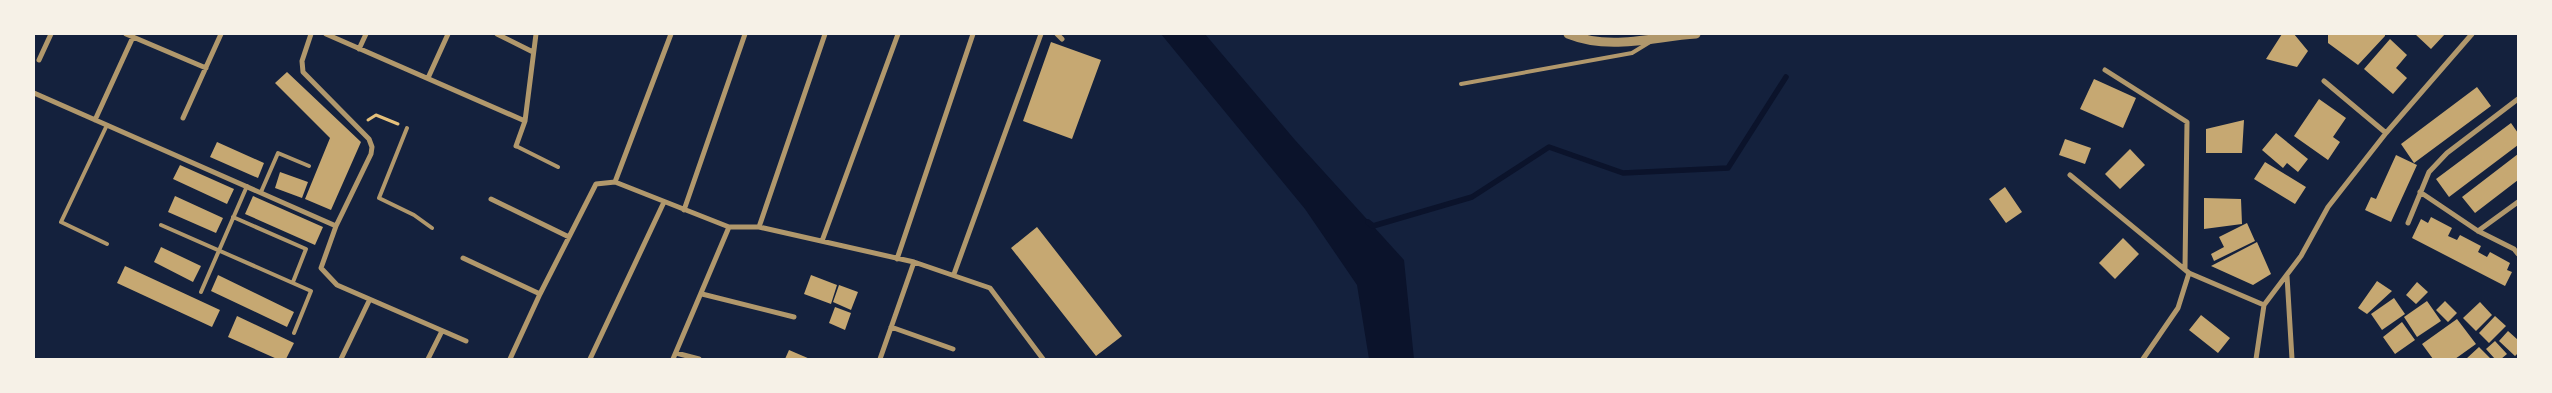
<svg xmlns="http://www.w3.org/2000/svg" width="2552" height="393" viewBox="0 0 2552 393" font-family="'Golos Text',sans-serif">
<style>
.water{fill:#0b132b}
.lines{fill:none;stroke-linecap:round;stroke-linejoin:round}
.stream{stroke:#0b132b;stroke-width:5.5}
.building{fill:#c6a872}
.path{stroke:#e5c07b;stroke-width:3}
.service{stroke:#b1986c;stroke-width:4}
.minor{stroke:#b1986c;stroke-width:5}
.tertiary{stroke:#b1986c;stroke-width:9}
</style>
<rect width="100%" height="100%" fill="#14213d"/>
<path class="water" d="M1161,34H1205L1295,140L1404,260L1414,359H1369L1357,285L1305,209Z"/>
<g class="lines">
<path class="stream" d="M1368,222L1373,226L1472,197L1549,147L1623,173L1728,168L1786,77"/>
</g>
<path class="building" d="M2282,34H2294L2308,51L2297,67L2266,59Z
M2328,34H2385V36L2358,65L2328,43Z
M2415,34H2445L2431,49Z
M2390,39L2407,55L2396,68L2407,78L2393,94L2364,69Z
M1051,42L1101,60L1072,139L1023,121Z
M287,72L361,142L331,210L305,199L330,138L275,83Z
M2094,79L2136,98L2123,128L2080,109Z
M2477,87L2491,106L2414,163L2401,144Z
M2319,99L2346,118L2333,137L2340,142L2328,160L2294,136Z
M2244,120L2242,153H2206V129Z
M2511,123L2518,133V145L2449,197L2436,179Z
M2276,133L2308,159L2298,172L2287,163L2283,168L2262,150Z
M2065,139L2091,148L2085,164L2059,155Z
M217,142L264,163L258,178L210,157Z
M2130,149L2145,165L2120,189L2105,174Z
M2518,154V180L2475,213L2462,197Z
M2396,155L2417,165L2391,222L2365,210L2371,197L2376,199Z
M2265,162L2306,187L2295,204L2254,179Z
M180,165L234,189L227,204L173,179Z
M280,172L308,182L302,198L275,188Z
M2005,187L2022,212L2006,223L1989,199Z
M175,196L223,218L216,233L168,212Z
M253,196L323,227L315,245L245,214Z
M2204,198L2241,199L2242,224L2204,229Z
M2431,217L2452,228L2448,236L2457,240L2460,235L2481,246L2478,252L2487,257L2490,252L2510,263L2507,270L2512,272L2505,286L2412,238L2421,219L2428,223Z
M2247,223L2255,241L2214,261L2211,254L2224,247L2219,237Z
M1037,227L1122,336L1096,356L1011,248Z
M2123,238L2139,254L2115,279L2099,263Z
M2257,242L2271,274L2253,285L2211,266Z
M161,247L201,266L193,282L154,262Z
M125,266L220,310L212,327L117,283Z
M218,275L294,312L287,327L211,291Z
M811,275L837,285L831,304L804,294Z
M2377,281L2392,291L2367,314L2358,308Z
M2417,282L2428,292L2416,304L2406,295Z
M839,285L858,292L851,310L833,302Z
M2394,298L2405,314L2382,330L2371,314Z
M2427,301L2441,321L2417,337L2404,317Z
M2445,301L2457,313L2448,322L2436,310Z
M2480,302L2492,315L2476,331L2463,318Z
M835,307L851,313L845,330L829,323Z
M2201,315L2230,338L2218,353L2189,330Z
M237,316L294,343L286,359H277L228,337Z
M2495,316L2506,326L2489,343L2479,333Z
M2457,319L2476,344L2455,359H2433L2422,344Z
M2402,322L2415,340L2395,354L2383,337Z
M2508,331L2518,340V353L2515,356L2499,341Z
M2495,341L2507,354L2501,359H2495L2486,349Z
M2479,347L2491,359H2466Z
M789,350L810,359H785Z"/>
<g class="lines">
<path class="path" d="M368,120L376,115L398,124"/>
<path class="service" d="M1461,84L1632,53L1650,42
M407,128L379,198L414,215L432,228
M516,146L558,167
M261,192L278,153L309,166
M233,217L306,249L293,282
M161,225L311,291L294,333
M107,244L61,222L107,125
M201,292L247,186"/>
<path class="minor" d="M126,34L206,68
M311,34L302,61L303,72L369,139L372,147L371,154L336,226L321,268L337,285L466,341
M326,34L525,121
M497,34L533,52
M1057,34L1062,39
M359,49L366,34
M39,60L51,34
M2105,70L2187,122L2185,268
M428,78L448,34
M2324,81L2386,133
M34,93L336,226
M183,118L221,34
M95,120L133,37
M516,146L525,121L536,34
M2070,175L2189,273L2264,305
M615,182L671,34
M2420,192L2478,231L2514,249L2518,254
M491,199L569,237
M684,210L745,34
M2408,223L2429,172L2447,153L2518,99
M759,227L825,34
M2478,231L2518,202
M822,241L898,34
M463,258L540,294
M897,259L973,34
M954,274L1041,34
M2287,276L2292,359
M702,294L794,317
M891,327L953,349
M676,353L699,359
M341,359L369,301
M428,359L442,331
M510,359L540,294L596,184L615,182L729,227H759L914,262L990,288L1043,359
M590,359L664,202
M673,359L729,227
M880,359L914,262
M2143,359L2178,308L2189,273
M2256,359L2264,305L2301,256L2328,207L2386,133L2472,34"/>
<path class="tertiary" d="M1568,34C1610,51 1652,37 1696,34"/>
</g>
<rect width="2552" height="393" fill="none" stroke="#f6f1e7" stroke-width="70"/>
</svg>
